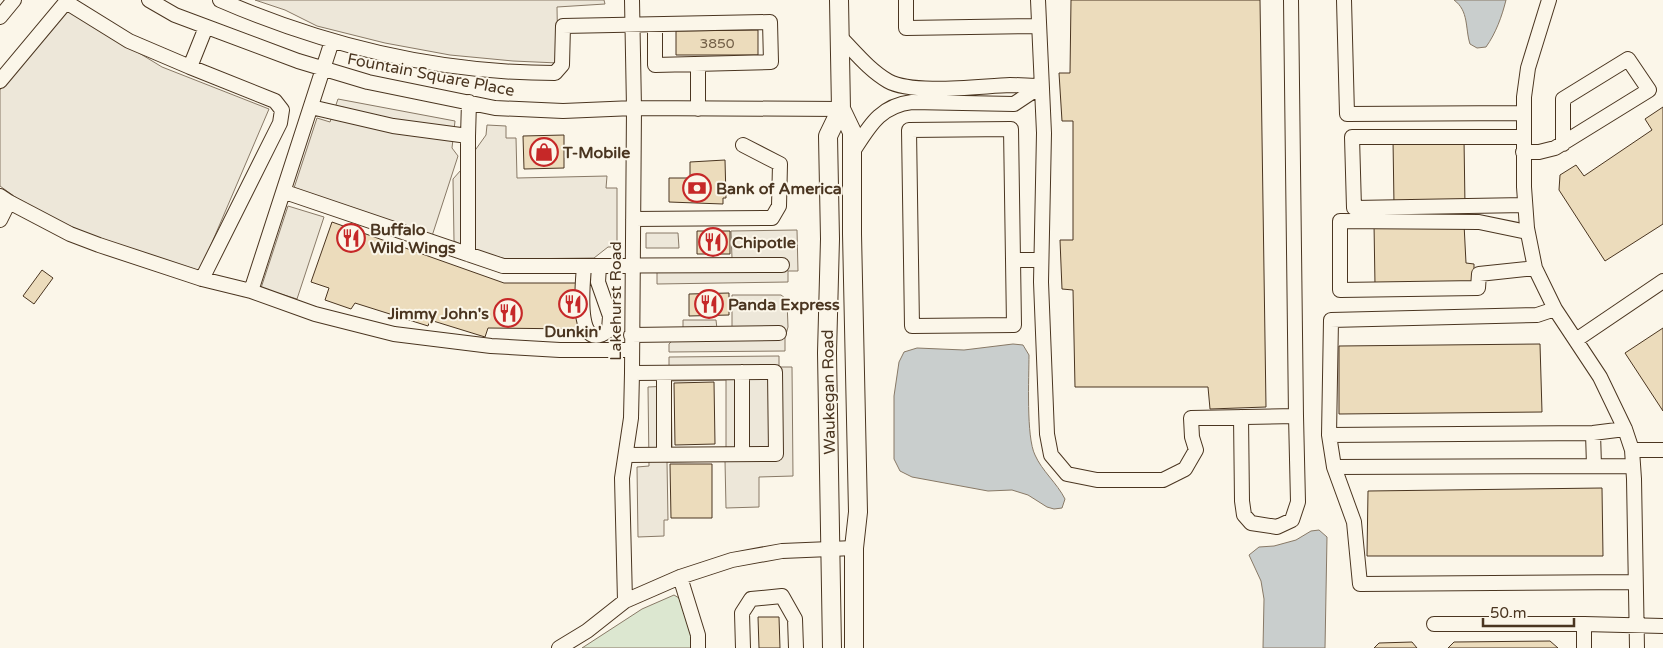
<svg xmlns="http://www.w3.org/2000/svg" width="1663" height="648" viewBox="0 0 1663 648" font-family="'Varela Round',sans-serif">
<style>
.green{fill:#dce7d0;stroke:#887966}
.parking{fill:#ede7d9;stroke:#887966;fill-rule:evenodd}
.water{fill:#c9cecd;stroke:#887966}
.building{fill:#ecdcbc;stroke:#4a3520}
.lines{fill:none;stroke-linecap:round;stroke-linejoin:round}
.minor-casing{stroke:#4a3520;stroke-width:16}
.major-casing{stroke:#4a3520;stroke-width:20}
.minor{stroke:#fbf6e9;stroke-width:14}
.major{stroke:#fbf6e9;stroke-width:18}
.labels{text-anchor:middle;stroke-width:4;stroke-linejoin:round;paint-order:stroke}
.number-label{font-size:14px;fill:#725f47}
.street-label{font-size:16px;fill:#4a3520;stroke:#fbf6e9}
.poi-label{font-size:16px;font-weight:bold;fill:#4a3520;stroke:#fbf6e9;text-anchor:start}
</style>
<rect width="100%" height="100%" fill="#fbf6e9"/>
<path class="green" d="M674,595L679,598L692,636V648H582L642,609Z"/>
<path class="parking" d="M255,0H604L605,4L557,7L558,63L513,61L450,55L385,43L317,26L285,10Z
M67,9L162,67L269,109L199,273L121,248L49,217L26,205L0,186V90Z
M338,99L455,121L452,148L458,156L432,236L294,188L317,118L330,122Z
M487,125L506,126V138H516L517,178L607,176L606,188H617V247H608L594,258L507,259L477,252L454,241L453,179L461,170L486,135Z
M288,206L324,217L297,299L261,288Z
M797,230L798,271H788V282L657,284V260L732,258L731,231Z
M646,233H678L679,248H646Z
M732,295H781L785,298L787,301L788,327L785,338V351L669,352V344L683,329V320H716L717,329H732Z
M779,356V367H792L793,476L759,477V507L726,508L725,461L667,462L668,520H664V536L638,537L637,467L649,466L648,387L669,386V357ZM726,380V448H672L671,381Z"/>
<path class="water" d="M1454,0H1506C1502,16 1496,33 1486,47L1477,48L1470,44C1465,28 1469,11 1454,0Z
M1013,344L1023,345L1029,355C1029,377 1026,437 1035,455C1042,471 1057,483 1065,499L1062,508L1054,509L1047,507L1028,495L1012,490L988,491L912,477L900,471L894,459V396L899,362L904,352L917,348L964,350Z
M1319,530L1327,537L1325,648H1263L1264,599L1261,581L1249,555L1259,547L1274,546L1296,540L1311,531Z"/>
<path class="building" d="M1071,0H1260L1266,407L1210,409L1208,387H1075L1073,290L1062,289L1060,240H1073V121H1062L1059,73H1070Z
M758,30V55H676V31Z
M1663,107V224L1605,261L1559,190L1560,175L1576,165L1584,176L1652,130L1645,119Z
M564,135V168L524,169L523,136Z
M1464,139L1465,206L1394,205L1393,140Z
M725,160L726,198H723V204L669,202V178H690V162Z
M332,222L504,283H578V329L488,328L485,337L430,320L428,326L355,303L351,309L325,300L329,288L311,282Z
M1374,224H1464L1466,263L1474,264V285H1375Z
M697,231H730V254H697Z
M42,270L53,278L34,304L23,296Z
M729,293V315L689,316V294Z
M1663,328V411L1625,353Z
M1540,344L1542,412L1339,414V346Z
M714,382L715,444L675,445L674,383Z
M670,464H712V518H671Z
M1602,488L1603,556H1367L1368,491Z
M758,617H779L780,648H759Z
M1550,641L1558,648H1448L1454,642Z
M1412,642L1417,648H1374L1379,643Z"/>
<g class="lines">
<defs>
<path id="minor" d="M149,0L175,15L298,61L368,82L495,108L563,111L634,108L841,109
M220,0C326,46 440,73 555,73L562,65L563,26L770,22L771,62L655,65V25
M906,0V28L1038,26
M1038,0L1044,133L1041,282L1047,434L1051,455L1067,474L1097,480H1163L1185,469L1196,450L1192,437L1191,418L1296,416L1291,0
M1344,0L1347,114L1523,113
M1549,0L1528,68L1524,97V187L1527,228L1535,268L1555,309L1600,377L1625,429L1632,450L1634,479L1637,648
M0,17L14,0
M840,37C855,52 869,70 888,81C913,95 980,86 1010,85C1021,85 1031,86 1041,86L1014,104L912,102C879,106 869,127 852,153
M332,41L251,291L315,314L394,334L491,346L560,350H632
M190,67L275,101L282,110L280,123L202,279
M0,81L66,2L129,41L190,67L206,27
M311,107L393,126L468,136V254
M698,109V64
M1011,129L1014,325L912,326L909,130Z
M468,136L469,102
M1522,137H1352L1354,208L1525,205
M1523,152H1539L1555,148L1649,90L1628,59L1563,99V144
M285,192L503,266L782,265
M0,196L9,202L70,234L99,245L202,279L251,291
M633,219L772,218L779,206L780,164L743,145
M0,220L9,202
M1527,232L1479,222L1340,221V290L1478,288L1479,274L1535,268
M1013,260H1041
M584,266C583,282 574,357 609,330L610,316L598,282L599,266
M1555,309L1537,315L1331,320L1329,435L1593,433L1625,429
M631,335L779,333
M1576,340L1663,281
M1241,417L1242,501L1244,515L1251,523L1277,527L1292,520L1298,502L1296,416
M1593,433L1594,466
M1329,435L1334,467
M1632,450H1663
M742,454V372
M626,455L776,454L775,372L632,373
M664,455V373
M1633,466L1334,467L1354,522L1360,584L1635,582
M680,577L698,635V648
M625,601L622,478L631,418L632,373L634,108L632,0
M1434,624H1584V648
M1584,624L1663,626
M559,648L587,631L625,601L680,577L732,560L782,551L854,548
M743,648L742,613L751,599L782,596L795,619L796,648"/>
<path id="major" d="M839,0L841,109L852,132V234L858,512L854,548V648
M832,648L827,353L830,239L828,136L841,109"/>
</defs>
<use href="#minor" class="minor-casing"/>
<use href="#major" class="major-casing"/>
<use href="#minor" class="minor"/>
<use href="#major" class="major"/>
</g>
<defs>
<symbol id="shop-ring" viewBox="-11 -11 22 22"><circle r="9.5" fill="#fbf6e9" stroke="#c62828" stroke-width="1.5"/><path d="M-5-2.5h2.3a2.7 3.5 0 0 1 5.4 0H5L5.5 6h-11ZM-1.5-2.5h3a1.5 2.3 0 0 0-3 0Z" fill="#c62828"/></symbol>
<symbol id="bank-ring" viewBox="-11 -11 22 22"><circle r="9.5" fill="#fbf6e9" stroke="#c62828" stroke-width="1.5"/><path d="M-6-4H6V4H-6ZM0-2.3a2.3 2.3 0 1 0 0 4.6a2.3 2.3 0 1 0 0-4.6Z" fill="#c62828"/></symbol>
<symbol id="restaurant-ring" viewBox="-11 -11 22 22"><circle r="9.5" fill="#fbf6e9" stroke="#c62828" stroke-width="1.5"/><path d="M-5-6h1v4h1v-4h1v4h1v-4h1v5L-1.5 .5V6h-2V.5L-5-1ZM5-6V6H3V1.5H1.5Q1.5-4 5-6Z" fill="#c62828"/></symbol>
</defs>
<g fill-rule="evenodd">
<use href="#shop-ring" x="528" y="136" width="32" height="32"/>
<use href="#bank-ring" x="681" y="172" width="32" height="32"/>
<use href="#restaurant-ring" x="335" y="222" width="32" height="32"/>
<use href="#restaurant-ring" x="697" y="226" width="32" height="32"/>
<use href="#restaurant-ring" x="557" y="288" width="32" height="32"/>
<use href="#restaurant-ring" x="693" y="288" width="32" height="32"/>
<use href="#restaurant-ring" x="492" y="297" width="32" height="32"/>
</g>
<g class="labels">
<g class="number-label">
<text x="717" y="48">3850</text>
</g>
<g class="street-label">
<text transform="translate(431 74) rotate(11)" y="6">Fountain Square Place</text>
<text transform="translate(615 301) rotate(-90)" y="6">Lakehurst Road</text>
<text transform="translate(828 392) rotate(-91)" y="6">Waukegan Road</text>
</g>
<g class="poi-label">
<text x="563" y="158">T-Mobile</text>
<text x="716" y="194">Bank of America</text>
<text x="370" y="235">Buffalo<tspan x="370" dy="18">Wild Wings</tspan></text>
<text x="732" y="248">Chipotle</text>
<text x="728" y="310">Panda Express</text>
<text x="489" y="319" text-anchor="end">Jimmy John's</text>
<text x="573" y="337" text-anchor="middle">Dunkin'</text>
</g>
</g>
<path d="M1483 618v8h91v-8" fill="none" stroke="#4a3520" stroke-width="2.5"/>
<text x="1490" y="618" font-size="15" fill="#4a3520" stroke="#fbf6e9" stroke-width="4" paint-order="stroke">50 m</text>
</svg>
